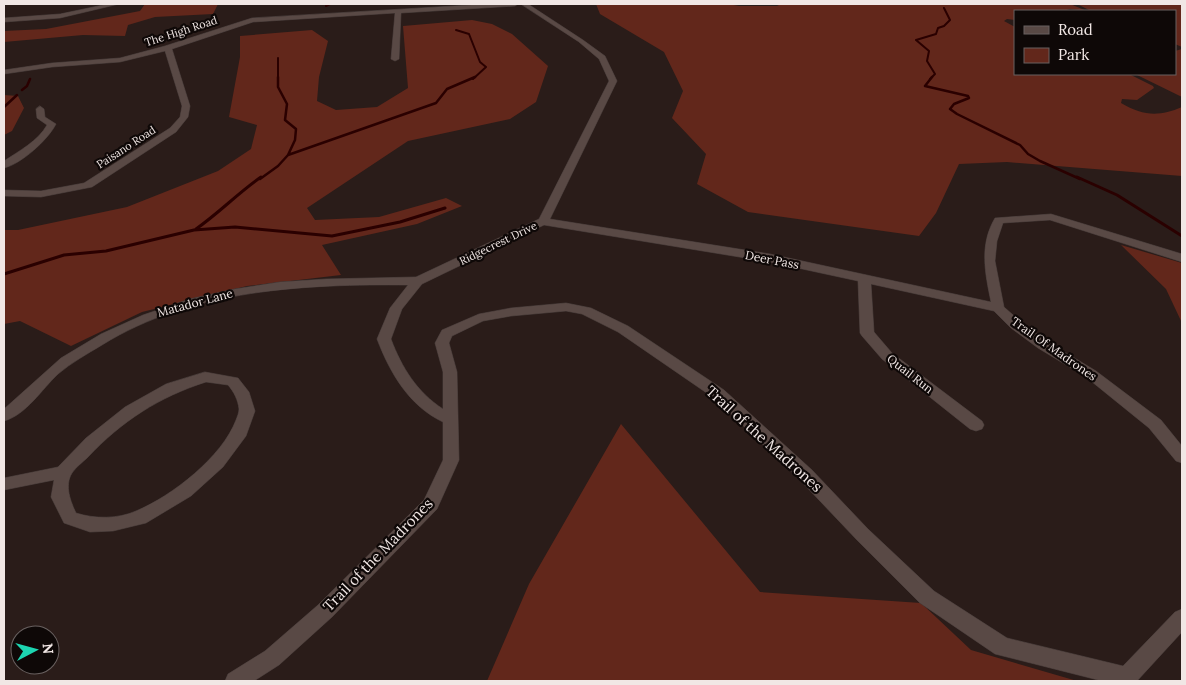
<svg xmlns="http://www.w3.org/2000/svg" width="1186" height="685" viewBox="0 0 1186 685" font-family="Lora,serif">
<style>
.green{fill:#62271b}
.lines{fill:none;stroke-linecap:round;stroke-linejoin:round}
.stream-far2{stroke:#2a0000;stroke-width:2}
.stream-far1{stroke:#2a0000;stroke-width:2.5}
.stream{stroke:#2a0000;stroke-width:3}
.minor-casing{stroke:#433836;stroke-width:1}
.minor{fill:#594945;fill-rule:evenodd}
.labels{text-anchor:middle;stroke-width:4.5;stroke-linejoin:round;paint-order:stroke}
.far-street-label{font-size:11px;fill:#f1e7e5;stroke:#0e0807}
.street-label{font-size:12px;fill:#f1e7e5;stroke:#0e0807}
.near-street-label{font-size:15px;fill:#f1e7e5;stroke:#0e0807}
</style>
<rect width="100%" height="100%" fill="#2a1c19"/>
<path class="green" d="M145,4H218L213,14L155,17L128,25L125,36L83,35L4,42V31L46,29L140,11Z
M596,4H728L739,6H777L781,4H1070L1087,11L1070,9L1063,11H1015V20L1007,19L1004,21L1015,27V74H1129L1153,86L1154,88L1137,100L1122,99L1121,103C1143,116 1159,117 1182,107V176L1007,162L959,164L936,213L919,236L748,212L697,184L706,154L672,118L683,91L664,52L600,14Z
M1077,4H1182V47L1175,44V11H1091Z
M472,20L492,24L512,34L548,66L536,102L510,119L408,141L307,208L315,220L379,217L446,198L462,206L417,224L322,245L341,275L247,286L142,312L71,346L20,321L4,324V230H18L127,207L218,171L251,149L257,125L229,117L240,57V36L312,30L328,41L319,77L317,101L336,110L377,107L408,88L403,26Z
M1182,49V97L1135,74H1175V51Z
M4,95L18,96L24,108L12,131L4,135Z
M1121,245L1182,263V323L1166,289Z
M621,424L760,592L921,603L971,650L1077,681H487L529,584Z"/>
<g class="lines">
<path class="stream-far2" d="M326,6L330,4
M456,30L469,34L480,62L486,67L473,79
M278,58V79
M930,79L935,74L927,61L929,51L916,40L936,34L938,28L944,26L950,20L944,8"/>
<path class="stream-far1" d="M278,77V87L287,104L285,120L296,129L295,140L288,155
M932,77L925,86L968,96L969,98L954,104L950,109L957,114L1020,145L1028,154L1040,161L1080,179
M22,90L27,86L30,79
M4,107L17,95
M260,179L278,166L288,155L436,103L447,89L475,77"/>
<path class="stream" d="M1077,177L1117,195L1182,236
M196,229C219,213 238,193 261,177
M4,274L64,255L106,251L194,230L235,227L332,236L400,222L445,208"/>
<defs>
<path id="minor" d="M108,4H119L60,18L4,22V18L60,14Z
M488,4H518L515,6L401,13L399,59L395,61L391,59L395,13L253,22L172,49L190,106L188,117L176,132L92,187L41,197L4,196V190L41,191L84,183L170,128L180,117L182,106L165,51L120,62L52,67L4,74V70L52,63L120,58L165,46L252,18Z
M521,4H528L583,40L605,56L617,81L550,219L770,254L991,302C985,273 979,245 995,218L1051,214L1182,254V262L1050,220L1003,223L997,241L995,261L1004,307L1021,322L1048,342L1096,371L1161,420L1182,446V463L1176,461L1149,428L1086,377L1038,348L1011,328L994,311L871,284L874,332L892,353L982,421L984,425L982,429L976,431L970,429L882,359L862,336L860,333L858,281L770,262L544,225L422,284L402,309L391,339C402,368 417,392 443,409V372L435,343L442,330L479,314L511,308L566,303L591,308L628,326L724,390L812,470L868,529L934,591L1007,638L1123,666L1175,612L1182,609V632L1137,681H1102L995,654L920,603L856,539L800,480L714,398L618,332L582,314L566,311L511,316L483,321L452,336L449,343L457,372L459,460L437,509L332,617L279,665L254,681H225L228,674L265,651L318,605L424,500L443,460V422C409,406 390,373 377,339L390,308L408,285C306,284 192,289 102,345C87,354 71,363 58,374C42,389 26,415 4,421V409L61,358L101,334L143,315L190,299L235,289L280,282L326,279L416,277L539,219L609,81L599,59L579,42Z
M40,106L44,109L45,117L56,124C48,140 21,164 4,168V161C19,151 38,141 47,125L37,118L36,109Z
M205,372L238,378L249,392L255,411L246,436L223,467L191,496L146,523L113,531L90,532L64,523L51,497L54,480L4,490V478L58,467L86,438L125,407L166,384ZM206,382L228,385C234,392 238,400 239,409C239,413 237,417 236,420C222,457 172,496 136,511C118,519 95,519 76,513C71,502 64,486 72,473C76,467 83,462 88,457C122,421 159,397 206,382Z"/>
</defs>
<use href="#minor" class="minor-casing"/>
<use href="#minor" class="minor"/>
</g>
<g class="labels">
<g class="far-street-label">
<text transform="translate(181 31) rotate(-18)" y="4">The High Road</text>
<text transform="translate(126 147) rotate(-33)" y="4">Paisano Road</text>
<text transform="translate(498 243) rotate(-26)" y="4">Ridgecrest Drive</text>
</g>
<g class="street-label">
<text transform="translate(772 260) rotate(11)" y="4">Deer Pass</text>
<text transform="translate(195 303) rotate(-15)" y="4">Matador Lane</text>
<text transform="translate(1054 349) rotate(35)" y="4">Trail Of Madrones</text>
<text transform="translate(910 374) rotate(38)" y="4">Quail Run</text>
</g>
<g class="near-street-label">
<text transform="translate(764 439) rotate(42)" y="5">Trail of the Madrones</text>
<text transform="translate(378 555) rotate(-46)" y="5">Trail of the Madrones</text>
</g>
</g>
<rect width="1186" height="685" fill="none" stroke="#f1e7e5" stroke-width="10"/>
<rect x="1014" y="10" width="162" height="65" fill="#0e0807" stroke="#696160"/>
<rect x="1024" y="26" width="25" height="8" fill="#594945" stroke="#696160"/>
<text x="1058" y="35" font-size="15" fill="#f1e7e5">Road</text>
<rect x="1024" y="48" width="25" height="15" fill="#62271b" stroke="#696160"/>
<text x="1058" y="60" font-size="15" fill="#f1e7e5">Park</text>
<g transform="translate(35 650) rotate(84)"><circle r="24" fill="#0e0807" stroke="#696160"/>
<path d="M0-4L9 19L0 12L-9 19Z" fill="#1dd5b1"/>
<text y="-8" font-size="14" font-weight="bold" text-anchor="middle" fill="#f1e7e5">N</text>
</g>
</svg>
